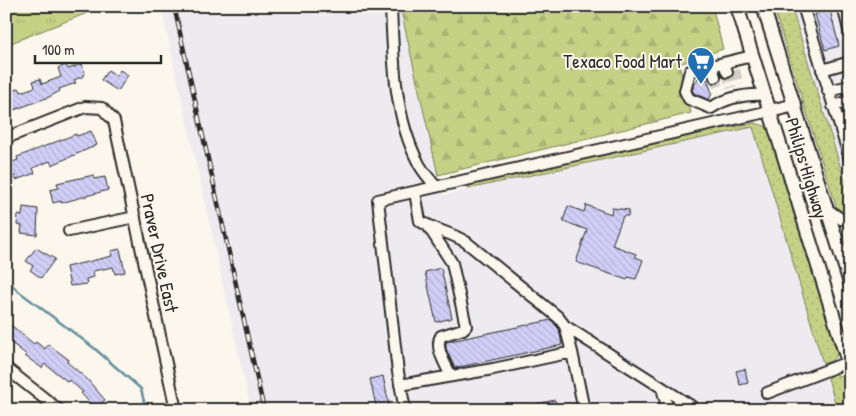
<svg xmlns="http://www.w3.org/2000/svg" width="856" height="416" viewBox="0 0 856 416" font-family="'Patrick Hand',sans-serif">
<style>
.built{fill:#eeebf0}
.grass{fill:url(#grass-dots);stroke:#787e58}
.forest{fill:url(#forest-firs);stroke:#787e58}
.park{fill:url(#park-tufts);stroke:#787e58}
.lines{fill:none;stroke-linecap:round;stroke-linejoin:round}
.stream{stroke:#668fa0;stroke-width:2.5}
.building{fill:url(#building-back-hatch);stroke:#2b2b2b}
.minor-tunnel{stroke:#d1cec5;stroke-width:10;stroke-dasharray:10 5;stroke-linecap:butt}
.minor-casing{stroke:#2b2b2b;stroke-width:14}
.major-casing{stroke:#2b2b2b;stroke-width:16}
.minor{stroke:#fbf7ec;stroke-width:10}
.major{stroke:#fbf7ec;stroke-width:12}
.rail-casing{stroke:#2b2b2b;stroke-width:4.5}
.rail{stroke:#fbf7ec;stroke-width:2.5;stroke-dasharray:8;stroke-linecap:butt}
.labels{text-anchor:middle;stroke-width:4;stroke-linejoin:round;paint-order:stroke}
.poi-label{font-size:19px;fill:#2b2b2b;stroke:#fbf7ec;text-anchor:end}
.street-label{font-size:19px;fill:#2b2b2b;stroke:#fbf7ec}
</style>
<defs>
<pattern id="grass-dots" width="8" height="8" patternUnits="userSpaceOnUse" patternTransform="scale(1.25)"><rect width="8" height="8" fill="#c5d286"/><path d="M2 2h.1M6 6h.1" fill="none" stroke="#a9b474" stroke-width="1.8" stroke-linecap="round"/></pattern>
<pattern id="forest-firs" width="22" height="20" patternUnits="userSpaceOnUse" patternTransform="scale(1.25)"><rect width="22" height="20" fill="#c5d286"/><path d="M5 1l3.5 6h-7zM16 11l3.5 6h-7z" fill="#a9b474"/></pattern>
<pattern id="park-tufts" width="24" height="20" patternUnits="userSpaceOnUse" patternTransform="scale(1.25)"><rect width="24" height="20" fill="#c5d286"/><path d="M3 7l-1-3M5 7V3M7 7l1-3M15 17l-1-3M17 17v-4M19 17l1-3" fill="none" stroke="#a9b474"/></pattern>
<pattern id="building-back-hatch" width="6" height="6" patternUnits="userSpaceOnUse" patternTransform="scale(1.25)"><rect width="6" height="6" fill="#d1cff8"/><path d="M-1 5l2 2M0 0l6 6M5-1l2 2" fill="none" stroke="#b4b2d5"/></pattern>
</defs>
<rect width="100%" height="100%" fill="#fbf7ec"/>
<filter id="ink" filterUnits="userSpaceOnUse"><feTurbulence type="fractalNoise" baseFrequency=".02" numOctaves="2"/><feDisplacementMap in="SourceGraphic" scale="10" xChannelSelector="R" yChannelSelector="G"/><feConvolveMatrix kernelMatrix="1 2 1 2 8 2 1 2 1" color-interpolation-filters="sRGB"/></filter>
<g filter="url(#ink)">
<path class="built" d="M161,6H400L443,195L753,127L837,410H251Z
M791,6H850V198Z"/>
<path class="grass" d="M773,6H791L850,198V218L840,213L836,206Z
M755,123L765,126L769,132L837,350C837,359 831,362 823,363L753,127L468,189L472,183L692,134Z
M834,374L845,377L850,392V410H837L828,378Z"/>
<path class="forest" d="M400,6H712L723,49L679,64L691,113L438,175Z"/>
<path class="park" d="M6,6H105L6,45Z"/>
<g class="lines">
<path class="stream" d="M6,279L17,290L94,348L141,389L146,410"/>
</g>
<path class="building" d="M830,10L839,46L825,50L815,14Z
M82,64L85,73L84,76L74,80L76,83L59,89L60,91L49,97L6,113V93L19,88L21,92L35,87L33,81L40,79L42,84L61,77L58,68L66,65L68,69Z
M108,70L117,76L120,70L128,75L118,91L101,80Z
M699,76L707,79L712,93L709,100L694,93L692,90Z
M91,131L97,145L52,165L50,161L33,168L35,173L27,176L16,180L15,176L12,177L7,164L18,160L17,157L76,134L77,136Z
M94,175V179L105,177L108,190L61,203V201L53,203L50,190L59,188L57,183Z
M586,205L611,214L612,208L629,210L628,216H623L612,245L636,254L635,257L643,260L636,279L628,277L627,280L576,262L587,230L563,221L568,206L584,212Z
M23,207L38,209L37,235L21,233L22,226L17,225L18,215L22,216Z
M36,248L55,259L41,278L30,270L33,266L26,261Z
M120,249L125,272L115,274L113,267L93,271L94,277L86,279L87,284L70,286L66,267L112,256L111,251Z
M441,268L452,318L436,322L425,272Z
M551,320L559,329L562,345L455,368L446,349V342Z
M6,321L34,344L36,342L45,349L48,344L68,359L67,362L87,379L105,400L95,409L81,393L83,392L69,380L68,382L45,364L42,368L25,356L27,355L6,339Z
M745,369L748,383L740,385L736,371Z
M383,376L390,410H377L370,379Z
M555,400L557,410H523V407Z"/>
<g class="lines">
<path class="minor-tunnel" d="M735,70L739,85
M727,72L731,88
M715,77L719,91"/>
<defs>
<path id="minor" d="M391,6C393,57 394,116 418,162C422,171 430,179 436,187
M803,6L850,159
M843,6L850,34
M752,56L690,71L685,91L689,99L711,108C728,97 745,94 765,95
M724,63L727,72
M712,66L715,77
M822,70L850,62
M828,91L850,86
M833,106L850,101
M6,138L85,107L102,108L114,121L176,410
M827,209L841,219L850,221
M428,226L452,263L466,326L463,329L441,336C434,347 446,365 451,376
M69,231L135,217
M565,326L691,406L692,410
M572,352L584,410
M6,368L59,410
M400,385L493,369L572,352L565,326L558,317L466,242C450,232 434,230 420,221L415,192
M662,388L668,410
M767,393L848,362
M405,410L398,372L378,200L770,111"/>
<path id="major" d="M737,6L850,369
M763,6L850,283
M770,111L795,105"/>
</defs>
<use href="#minor" class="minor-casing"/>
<use href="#major" class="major-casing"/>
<use href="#minor" class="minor"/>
<use href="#major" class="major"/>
<defs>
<path id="rail" d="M174,6L264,410"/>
</defs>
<use href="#rail" class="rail-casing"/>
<use href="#rail" class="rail"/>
</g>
</g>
<defs>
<symbol id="supermarket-pin" viewBox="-11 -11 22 30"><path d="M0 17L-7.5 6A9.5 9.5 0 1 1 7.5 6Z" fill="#1f6fb2" stroke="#fbf7ec"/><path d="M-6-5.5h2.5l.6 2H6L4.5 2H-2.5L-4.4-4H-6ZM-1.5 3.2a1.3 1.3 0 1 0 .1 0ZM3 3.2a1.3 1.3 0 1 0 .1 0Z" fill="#fff"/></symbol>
</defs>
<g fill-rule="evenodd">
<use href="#supermarket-pin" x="685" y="45" width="32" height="43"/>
</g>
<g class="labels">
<g class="poi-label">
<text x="682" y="68">Texaco Food Mart</text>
</g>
<g class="street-label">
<text transform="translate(807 168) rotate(73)" y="7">Philips Highway</text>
<text transform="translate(160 253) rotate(78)" y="7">Praver Drive East</text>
</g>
</g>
<rect width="856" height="416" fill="none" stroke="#fbf7ec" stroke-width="25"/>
<rect x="12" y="12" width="831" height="391" fill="none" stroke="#2b2b2b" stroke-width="2" filter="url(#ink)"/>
<path d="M35 55v8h126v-8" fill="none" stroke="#2b2b2b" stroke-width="2.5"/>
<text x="42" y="55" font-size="15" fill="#2b2b2b" stroke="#fbf7ec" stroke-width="4" paint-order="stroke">100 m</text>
</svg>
